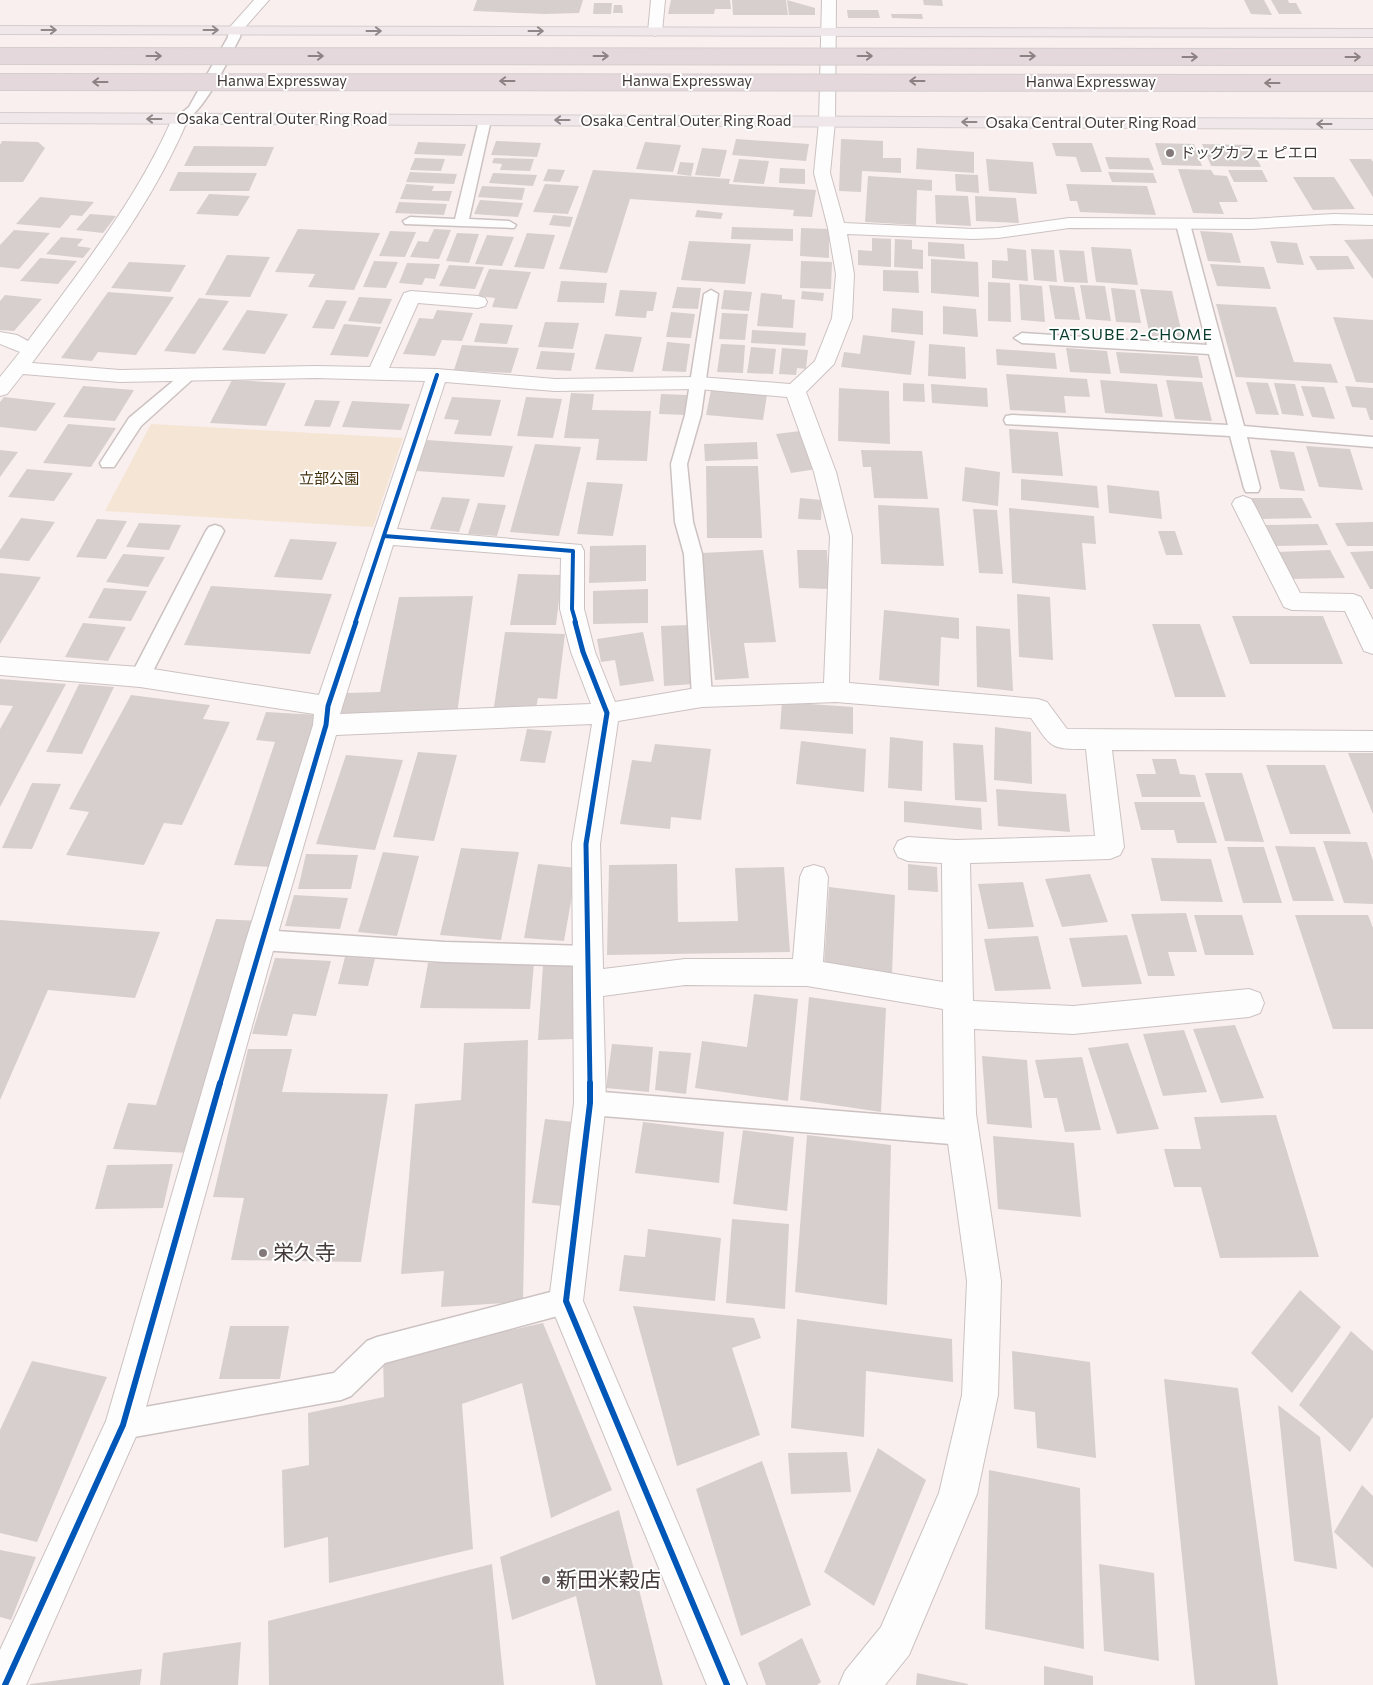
<svg xmlns="http://www.w3.org/2000/svg" width="1373" height="1685" viewBox="0 0 1373 1685" font-family="Commissioner,'Noto Sans JP',sans-serif">
<style>
.green{fill:#f4e5d4}
.building{fill:#d7cfcd}
.lines{fill:none;stroke-linecap:round;stroke-linejoin:round}
.service-casing{stroke:#ccc2c2;stroke-width:3}
.minor-casing{stroke:#ccc2c2;stroke-width:2}
.primary-casing{stroke:#d4cece;stroke-width:2}
.service{fill:#fefdfd;fill-rule:evenodd}
.minor{fill:#fefdfd;fill-rule:evenodd}
.primary{fill:#efe7ea;fill-rule:evenodd}
.motorway-bridge-casing{stroke:#d4cece;stroke-width:18;stroke-linecap:butt}
.motorway-bridge{stroke:#e5d8dd;stroke-width:16}
.cycleway-far2-casing{stroke:#fff;stroke-width:6}
.cycleway-far1-casing{stroke:#fff;stroke-width:8}
.cycleway-casing{stroke:#fff;stroke-width:9}
.cycleway-far2{stroke:#0057b8;stroke-width:4}
.cycleway-far1{stroke:#0057b8;stroke-width:5}
.cycleway{stroke:#0057b8;stroke-width:6}
.oneway{stroke:#908789}
.oneway2{stroke:#8c8183}
.poi-dot{fill:#837979;stroke:#fff;stroke-width:2}
.labels{text-anchor:middle;stroke-width:4;stroke-linejoin:round;paint-order:stroke}
.far-street-label{font-size:15px;fill:#433939;stroke:#fff}
.far-poi-label{font-size:15px;fill:#433939;stroke:#fff;text-anchor:start}
.far-park-label{font-size:15px;fill:#432f0b;stroke:#fff}
.far-neighbourhood-label{font-size:16px;letter-spacing:1px;fill:#073a2a;stroke:#fff}
.near-poi-label{font-size:21px;fill:#433939;stroke:#fff;text-anchor:start}
</style>
<rect width="100%" height="100%" fill="#faefef"/>
<path class="green" d="M151,424L403,438L373,527L105,511Z"/>
<path class="building" d="M477,0H583L579,13L545,14L473,11Z
M671,0H730L731,9H715L714,14H668Z
M732,0H786L788,15H733Z
M787,0L815,8V15H789Z
M923,0H942L943,6L924,5Z
M1244,0H1264L1272,15L1251,14Z
M1271,0H1288L1289,3H1296L1302,14H1279Z
M594,3H612L611,14H593Z
M614,5H622L623,13H613Z
M847,10H878L880,18H848Z
M891,14H922L923,19L892,18Z
M736,139L809,144L806,161L732,155Z
M841,139L883,141V158H901V173L862,171L861,192L839,191Z
M2,141L38,142L45,148L23,182H0V145Z
M496,141L541,143L537,157L491,155Z
M418,142L466,144L462,156L414,154Z
M645,142L681,145L673,172L636,169Z
M1052,143H1092L1102,172H1081L1076,157L1056,156Z
M1155,143L1194,144L1202,166L1162,165Z
M1202,144L1251,145L1261,167L1211,166Z
M194,146L274,147L266,166H184Z
M702,148L727,150L720,177L695,175Z
M917,148L974,152V173L916,169Z
M1105,157L1149,158L1154,170L1109,169Z
M415,158L445,159L441,171L410,170Z
M494,158L534,159L530,171L500,170L502,164L492,163Z
M739,159L769,161L764,184L733,182Z
M986,159L1033,162L1037,194L989,191Z
M1349,159H1371L1373,162V197Z
M680,162L694,163L691,176L677,174Z
M780,168L805,169V184L779,183Z
M548,169L565,170L560,182L543,181Z
M1178,169L1211,170L1214,175L1227,176L1238,202H1219L1224,214L1193,213Z
M593,170L730,179L729,184L816,190L812,217L793,216L794,210L630,199L607,273L559,269Z
M1228,170H1262L1268,182H1234Z
M178,172L257,173L249,191H169Z
M410,172L457,174L454,184L406,182Z
M1108,172L1153,173L1157,183L1112,182Z
M493,173L537,175L533,186L489,183Z
M955,174L978,175L979,193L956,191Z
M868,176L932,180V191L917,190L916,225L865,222Z
M1293,177H1334L1355,209L1313,210Z
M406,184L434,186L432,191H452L449,201L400,199Z
M545,184L579,186L568,214L533,212Z
M1066,184L1147,186L1156,215L1080,212L1077,201H1070Z
M482,186L525,188L522,200L478,197Z
M209,194L250,196L238,216L196,214Z
M935,195L968,196L971,226L936,224Z
M975,196L1016,198L1019,223L976,221Z
M40,197L94,202L82,216L71,215L60,228L16,224Z
M480,200L523,203L518,217L474,214Z
M399,202L447,204L444,215L395,213Z
M697,210L723,213L721,219L695,217Z
M90,214L116,216L103,233L76,230Z
M553,215L573,217L570,227L549,225Z
M732,227L793,229V241L731,239Z
M801,228L829,229V258L800,256Z
M298,229L380,233L354,290L308,287L315,274L275,272Z
M434,229L451,230L439,259L410,257L418,241L428,242Z
M14,230L50,233L19,269L0,267V245Z
M390,231L416,232L405,257L379,256Z
M1200,231L1232,233L1241,263L1208,261Z
M457,233L479,234L469,263L446,261Z
M527,233L555,235L544,269L514,267Z
M487,235L514,237L502,266L475,264Z
M61,237L83,239L77,246L91,248L83,258L46,254Z
M872,238L891,239V267L858,265V250L872,251Z
M895,239L912,240V249L923,250V269L894,267Z
M1373,239V279L1344,240Z
M689,241L751,244L745,284L681,280Z
M1270,241L1297,243L1304,265L1277,263Z
M928,242L964,244L965,259L928,256Z
M1091,247L1131,249L1138,285L1096,282Z
M1007,248L1026,250L1028,281L992,278V260L1008,261Z
M1031,249L1054,250L1057,282L1034,280Z
M1059,250L1084,251L1088,283L1064,282Z
M227,255L270,257L250,297L205,295Z
M1309,256H1348L1355,269L1317,270Z
M40,258L77,261L58,284L20,281Z
M931,259L978,262L979,297L931,293Z
M374,261L398,262L386,288L363,287Z
M801,261L832,262L831,289L800,288Z
M129,262L186,265L170,292L111,288Z
M407,263L440,264L435,279L425,278L422,285L399,283Z
M1210,264L1264,267L1271,289L1217,286Z
M449,265L484,267L475,289L439,286Z
M489,269L531,272L517,309L492,307L495,298L478,296Z
M883,270L918,271L919,293L883,291Z
M561,281L607,283L604,303L557,302Z
M988,282L1010,283L1011,322L988,321Z
M1019,284L1042,286L1045,322L1021,320Z
M1049,285L1074,287L1080,320L1055,319Z
M1080,285L1105,286L1111,321L1086,319Z
M677,287L701,288L698,309L672,308Z
M1111,288L1135,290L1141,323L1116,322Z
M1140,289L1172,291L1183,338L1150,336Z
M620,290L657,292L653,311H647L646,318L615,316Z
M724,290L752,292L749,311L721,309Z
M802,291L824,293L823,301L801,299Z
M108,292L174,297L136,355L98,352L92,361L61,358Z
M761,293L782,295V299L795,300L793,328L757,326Z
M5,295L42,299L14,331L0,330V301Z
M359,297L392,299L381,324L348,321Z
M199,298L229,301L195,354L164,351Z
M326,300L347,301L334,329L312,328Z
M1216,304L1276,307L1294,362L1331,364L1338,383L1236,377Z
M943,306L976,309L978,337L943,334Z
M892,308L923,311V335L891,332Z
M247,310L288,314L265,354L222,350Z
M437,310L473,313L462,341L442,340L435,356L403,354L419,318L433,319Z
M671,312L695,314L691,338L666,337Z
M722,313L748,314L745,340L719,339Z
M1333,317L1373,320V383L1356,382Z
M545,322L579,323L573,349L538,347Z
M480,323L513,325L507,344L474,342Z
M344,324L381,327L368,357L330,355Z
M752,330L806,333L805,346L751,343Z
M605,334L642,337L633,372L595,369Z
M863,335L915,341L911,375L841,367L844,352L860,354Z
M667,342L690,344L686,372L662,371Z
M721,344L745,345L743,373L717,372Z
M929,344L965,347L966,379L928,376Z
M462,345L519,348L511,373L454,370Z
M751,347L776,349L773,374L747,373Z
M782,348L808,350L806,369L797,368L796,375L779,374Z
M1066,348L1107,351L1111,374L1070,372Z
M996,349L1055,353L1057,369L997,365Z
M541,351L575,353L571,371L536,369Z
M1116,352L1198,356L1203,378L1120,373Z
M1006,374L1087,379L1090,397L1064,396L1066,413L1010,410Z
M232,380L286,383L266,426L210,423Z
M1100,380L1157,384L1163,417L1105,413Z
M1166,380L1202,382L1212,421L1175,419Z
M1246,382L1268,383L1279,415L1256,414Z
M903,383L924,384L925,402L903,401Z
M1274,383L1295,384L1304,416L1282,414Z
M931,384L987,388L988,407L932,403Z
M83,386L134,390L115,421L63,417Z
M1301,386L1324,387L1335,419L1312,417Z
M1345,386L1373,388V420H1370L1366,408L1352,407Z
M839,388L889,391L890,444L838,441Z
M711,390L767,395L763,420L706,415Z
M571,393L594,394L592,410L651,411L647,461L596,460L599,439L564,438Z
M661,394L688,395L686,415L659,414Z
M4,397L56,403L36,431L0,427V402Z
M452,397L501,400L491,436L454,434L459,420L444,419Z
M526,397L562,399L553,438L517,436Z
M315,400L340,401L330,427L304,426Z
M352,401L410,404L401,430L342,427Z
M68,424L116,428L91,467L43,463Z
M1009,429L1058,432L1063,476L1012,473Z
M800,431L817,469L791,473L776,434Z
M427,440L513,446L504,477L416,471Z
M757,442L758,459L705,461L704,444Z
M535,444L581,447L559,536L510,532Z
M1306,446L1350,449L1363,490L1319,487Z
M0,450L18,452L0,477Z
M861,450L922,451L928,499L874,498L871,467H863Z
M1270,450L1294,452L1305,491L1280,489Z
M706,466H758L762,538H707Z
M965,467L1000,472L998,506L962,501Z
M27,469L73,473L54,501L8,497Z
M1021,479L1097,486L1099,508L1021,500Z
M587,482L623,484L613,536L577,534Z
M1107,485L1159,491L1162,519L1109,513Z
M442,497L470,499L459,532L430,529Z
M800,498L822,500L821,520L798,519Z
M1251,498H1302L1312,518L1260,519Z
M478,503L506,505L497,536L468,534Z
M878,505L939,508L944,566L881,564Z
M1009,508L1094,516L1096,544L1082,543L1086,590L1012,583Z
M973,509L997,510L1003,574L979,573Z
M21,518L55,522L29,561L0,558V550Z
M97,519L127,521L106,559L76,557Z
M1373,522V546H1347L1335,523Z
M139,523L181,525L169,550L126,547Z
M1318,524L1328,545L1275,546L1265,525Z
M1158,531H1175L1183,555H1166Z
M290,539L337,542L322,580L274,577Z
M646,545V581L589,583L590,546Z
M763,550L776,642L744,643L749,678L715,680L701,553Z
M797,550H827L829,589L799,588Z
M1330,550L1345,578L1289,579L1276,552Z
M1373,551V589H1370L1350,552Z
M123,554L165,557L148,587L106,582Z
M0,573L41,577L0,644Z
M518,574L562,575L556,625H510Z
M211,586L332,594L310,654L184,645Z
M104,588L147,591L131,621L88,618Z
M648,589V623L593,624V591Z
M1017,594L1050,597L1053,660L1019,657Z
M473,596L457,714L341,715L346,693L380,692L399,597Z
M884,610L959,618V639L941,637L939,686L879,680Z
M1232,616H1323L1343,664H1250Z
M83,623L126,627L108,661L65,657Z
M1152,624H1200L1226,697H1175Z
M689,625L694,684L664,686L661,626Z
M976,626L1010,629L1013,691L977,687Z
M505,632L565,634L557,699L538,698L536,708L494,707Z
M643,632L654,681L620,686L615,660L601,662L597,639Z
M0,679L66,684L0,807V729L13,706L0,705Z
M79,684L114,687L82,754L46,752Z
M131,695L210,705L203,719L230,722L182,825L164,823L144,865L66,855L89,812L69,809Z
M782,702L853,707V734L780,729Z
M266,712L319,715L271,867L234,865L275,742L256,740Z
M995,727L1031,732L1032,784L994,780Z
M527,729L552,731L545,763L520,761Z
M890,737L923,741L922,791L888,788Z
M801,741L866,749L864,792L796,784Z
M953,743L983,745L987,802L955,800Z
M655,744L711,749L701,820L671,817L670,829L620,824L632,760L651,762Z
M418,752L457,755L434,841L393,837Z
M1348,753H1373V814Z
M346,755L403,760L375,850L316,844Z
M1152,759H1176L1180,774L1195,775L1201,797H1142L1136,774H1156Z
M1266,765H1325L1351,834H1290Z
M1205,773H1242L1264,842L1225,841Z
M32,783L61,784L32,849L2,848Z
M996,789L1066,794L1070,832L998,826Z
M904,801L981,808L982,830L904,822Z
M1134,802H1204L1217,843H1177L1174,830H1141Z
M1323,841L1367,842L1373,861V904L1344,903Z
M1275,846L1315,847L1334,901H1293Z
M1227,847H1264L1282,903H1243Z
M461,848L519,852L501,940L440,935Z
M383,852L419,856L397,936L358,932Z
M306,854L358,855L351,889H298Z
M1151,858L1211,859L1223,902L1161,901Z
M538,864L577,868L564,941L524,938Z
M677,864L678,922L738,921L735,868L784,867L790,952L607,955L609,865Z
M908,864L937,867L938,892L908,890Z
M1090,874L1108,922L1062,927L1045,879Z
M1023,882L1034,927L988,929L978,884Z
M829,887L895,895L892,974L824,966Z
M294,895L348,898L340,929L285,926Z
M1186,913L1197,952H1168L1175,976H1148L1131,914Z
M1194,915H1242L1254,955H1205Z
M1295,915H1368L1373,928V1029H1333Z
M216,919L259,921L189,1153L113,1149L128,1103L156,1105Z
M0,920L160,932L135,998L48,990L0,1100Z
M1127,935L1142,984L1082,987L1069,938Z
M1038,936L1051,989L995,991L984,939Z
M345,957L375,959L368,986L338,984Z
M275,958L331,961L316,1016L293,1014L287,1036L252,1034Z
M428,963H534L530,1009L420,1008Z
M543,965H578L575,1039L538,1040Z
M754,994L798,999L788,1101L695,1088L702,1041L747,1047Z
M809,997L886,1008L881,1112L800,1100Z
M1235,1025L1264,1098L1221,1103L1193,1029Z
M1184,1030L1207,1092L1163,1096L1143,1034Z
M528,1040L523,1302L441,1307L444,1271L401,1274L415,1104L461,1100L464,1043Z
M1128,1043L1159,1129L1117,1134L1088,1048Z
M612,1044L653,1047L649,1092L606,1088Z
M248,1049H292L282,1092L388,1094L361,1262L231,1260L244,1198L213,1197Z
M659,1051L691,1053L686,1094L655,1090Z
M982,1056L1027,1060L1032,1128L987,1124Z
M1082,1057L1101,1130L1065,1132L1057,1098H1044L1035,1060Z
M1276,1115L1319,1257L1220,1258L1201,1187H1174L1164,1149H1201L1194,1117Z
M545,1119L574,1122L563,1206L532,1203Z
M643,1122L724,1132L719,1183L635,1173Z
M743,1130L794,1137L787,1211L733,1204Z
M807,1135L891,1145L887,1305L795,1292Z
M993,1136L1074,1143L1081,1217L998,1209Z
M173,1164L163,1208L95,1209L107,1165Z
M732,1219L789,1224L785,1309L726,1303Z
M648,1229L721,1238L715,1301L619,1291L624,1255L645,1257Z
M1300,1290L1341,1327L1292,1393L1251,1353Z
M633,1306L754,1318L761,1338L732,1348L760,1435L677,1466Z
M797,1319L952,1339L953,1382L866,1371L864,1437L791,1428Z
M543,1323L612,1490L551,1518L522,1383L462,1404L473,1549L329,1583L328,1537L284,1548L282,1470L309,1465L308,1413L384,1397L383,1358Z
M230,1326H289L280,1379H219Z
M1351,1331L1373,1351V1417L1350,1452L1299,1405Z
M1012,1351L1090,1362L1096,1458L1037,1448L1035,1412L1014,1409Z
M32,1361L107,1377L37,1542L0,1533V1430Z
M1164,1379L1238,1388L1278,1685H1195Z
M1278,1405L1320,1437L1337,1569L1294,1561Z
M878,1448L926,1480L874,1606L824,1572Z
M847,1452L851,1492L791,1494L788,1453Z
M762,1461L811,1605L741,1636L696,1489Z
M989,1470L1080,1488L1084,1649L985,1629Z
M1362,1485L1373,1496V1568L1334,1532Z
M619,1510L663,1685H596L576,1596L512,1620L500,1557Z
M0,1550L36,1557L11,1620L0,1617Z
M492,1564L504,1685H269L268,1621Z
M1099,1564L1154,1573L1159,1661L1104,1651Z
M802,1638L821,1682L817,1685H766L758,1663Z
M241,1642L238,1685H160L163,1653Z
M1044,1666L1093,1676V1685H1044Z
M142,1669L140,1685H30V1684Z
M917,1673L968,1684V1685H916Z"/>
<g class="lines">
<defs>
<path id="service" d="M235,27L241,30L240,37C230,55 199,127 176,122L174,119L189,107L228,37L229,30Z
M485,116L491,120L469,219L509,221L516,225L514,228L405,224L403,221L410,217L455,219L479,120Z
M1183,220L1190,224L1244,426L1373,437V447L1247,437L1260,488L1258,492H1246L1244,488L1230,436L1006,424L1004,420L1006,416L1012,415L1228,425L1209,354L1022,343L1014,338L1022,333L1207,345L1176,224Z
M711,290L718,294L701,415L687,464L693,522L702,554L712,697L709,702L702,705L695,702L692,697L684,554L675,522L671,464L685,415L704,294Z
M189,370L194,372L197,375L194,378L141,426L114,467H102L100,463L129,418L184,372Z
M215,525L221,527L224,531L150,677L147,682L140,684L133,682L130,677L206,531L209,527Z
M261,930L445,942L589,946L597,949L600,956L597,963L589,966L445,962L261,950L253,947L250,940L253,933Z
M590,1091L963,1121L972,1124L975,1133L972,1142L963,1145L590,1115L581,1111L578,1103L581,1095Z
M566,1288L576,1291L579,1301L576,1311L385,1363L351,1396L341,1400L123,1439L113,1435L109,1425L113,1415L123,1411L334,1373L367,1341L377,1337Z"/>
<path id="minor" d="M254,0H269L240,33H230L228,30L230,27Z
M651,0H665L662,32L655,36L648,32Z
M822,0H836L835,122L830,173L844,223L973,229L998,228L1069,218L1251,219L1334,214L1373,215V225L1334,224L1251,229L1069,228L998,238L973,239L847,234L854,274L852,318L834,364L806,392L836,472L852,536L849,683L1038,699L1047,702L1067,729L1373,731V751L1112,750L1124,847L1120,855L1110,859L970,863L973,1001L1073,1006L1249,989L1260,993L1264,1003L1260,1013L1249,1017L1073,1034L974,1029L976,1114L1001,1281L998,1395L977,1494L909,1655L885,1685H839L845,1671L881,1627L939,1493L962,1395L967,1281L944,1114L943,1009L807,986L685,985L603,996L606,1103L583,1301L747,1685H707L549,1301L574,1103L572,844L592,724L336,735L276,940L141,1425L26,1685H0V1650L106,1421L246,940L313,725L314,714L140,687L0,675V657L140,667L319,695L425,381L315,378L120,382L23,374L7,394L0,396V377L20,352L0,344V332L17,335L28,341C81,269 136,201 172,119L180,114L188,119C150,209 89,285 32,363L120,370L315,366L370,367L402,297L404,293L411,291L478,296L485,298L487,302L485,306L478,308L418,303L389,368L437,369L555,379L699,377L790,384L815,361L832,318L836,274L828,228L814,173L819,122ZM445,382L555,391L699,389L787,397L814,472L830,536L824,683L702,687L615,702L595,652L584,609V551L581,545L397,529ZM393,545L561,558L560,609L571,652L591,704L340,714ZM836,702L1031,718C1052,748 1049,749 1086,749L1095,836L956,840L908,837L898,841L894,849L898,857L908,861L942,863L943,982L823,962L828,877L824,868L814,865L804,868L800,877L793,959H685L603,969L600,844L618,721L702,707Z
M1243,496L1251,499L1254,504L1300,593L1353,594L1361,597L1373,620V654L1364,651L1345,611L1292,610L1284,607L1232,504L1235,499Z"/>
<path id="primary" d="M0,26L1373,29V37L0,34Z
M0,113L1373,119V129L0,123Z"/>
</defs>
<use href="#service" class="service-casing"/>
<use href="#minor" class="minor-casing"/>
<use href="#primary" class="primary-casing"/>
<use href="#service" class="service"/>
<use href="#minor" class="minor"/>
<use href="#primary" class="primary"/>
<defs>
<path id="motorway-bridge" d="M0,56L1373,57
M0,82L1373,83"/>
</defs>
<use href="#motorway-bridge" class="motorway-bridge-casing"/>
<use href="#motorway-bridge" class="motorway-bridge"/>
<defs>
<path id="cycleway-far2" d="M384,536L573,551L572,609L576,623
M355,623L437,375"/>
<path id="cycleway-far1" d="M575,622L583,652L607,713L586,844L590,1084
M220,1084L326,725L328,706L356,622"/>
<path id="cycleway" d="M590,1083V1103L566,1301L727,1685
M5,1685L123,1425L220,1083"/>
</defs>
<use href="#cycleway-far2" class="cycleway-far2-casing"/>
<use href="#cycleway-far1" class="cycleway-far1-casing"/>
<use href="#cycleway" class="cycleway-casing"/>
<use href="#cycleway-far2" class="cycleway-far2"/>
<use href="#cycleway-far1" class="cycleway-far1"/>
<use href="#cycleway" class="cycleway"/>
</g>
<defs><path id="oneway-shaft" d="M-6 0H5M1.5-3L5.5 0L1.5 3" fill="none" stroke-width="1.6" stroke-linecap="round" stroke-linejoin="round" transform="scale(1.25)"/></defs>
<g class="oneway">
<use href="#oneway-shaft" transform="translate(49 30)"/>
<use href="#oneway-shaft" transform="translate(211 30)"/>
<use href="#oneway-shaft" transform="translate(374 31)"/>
<use href="#oneway-shaft" transform="translate(536 31)"/>
<use href="#oneway-shaft" transform="translate(154 119) rotate(-180)"/>
<use href="#oneway-shaft" transform="translate(562 120) rotate(-180)"/>
<use href="#oneway-shaft" transform="translate(969 122) rotate(-180)"/>
<use href="#oneway-shaft" transform="translate(1324 124) rotate(-180)"/>
</g>
<g class="oneway2">
<use href="#oneway-shaft" transform="translate(154 56)"/>
<use href="#oneway-shaft" transform="translate(316 56)"/>
<use href="#oneway-shaft" transform="translate(601 56)"/>
<use href="#oneway-shaft" transform="translate(865 56)"/>
<use href="#oneway-shaft" transform="translate(1028 56)"/>
<use href="#oneway-shaft" transform="translate(1190 57)"/>
<use href="#oneway-shaft" transform="translate(1353 57)"/>
<use href="#oneway-shaft" transform="translate(507 81) rotate(180)"/>
<use href="#oneway-shaft" transform="translate(917 81) rotate(-180)"/>
<use href="#oneway-shaft" transform="translate(100 82) rotate(180)"/>
<use href="#oneway-shaft" transform="translate(1272 83) rotate(-180)"/>
</g>
<g class="poi-dot">
<circle cx="1170" cy="153" r="5"/>
<circle cx="263" cy="1253" r="5"/>
<circle cx="546" cy="1580" r="5"/>
</g>
<g class="labels">
<g class="far-street-label">
<text x="282" y="86">Hanwa Expressway</text>
<text x="687" y="86">Hanwa Expressway</text>
<text x="1091" y="87">Hanwa Expressway</text>
<text x="282" y="124">Osaka Central Outer Ring Road</text>
<text x="686" y="126">Osaka Central Outer Ring Road</text>
<text x="1091" y="128">Osaka Central Outer Ring Road</text>
</g>
<g class="far-poi-label">
<text x="1180" y="158">ドッグカフェ ピエロ</text>
</g>
<g class="far-park-label">
<text x="329" y="484">立部公園</text>
</g>
<g class="far-neighbourhood-label">
<text x="1131" y="340">TATSUBE 2-CHOME</text>
</g>
<g class="near-poi-label">
<text x="273" y="1260">栄久寺</text>
<text x="556" y="1587">新田米穀店</text>
</g>
</g>
</svg>
